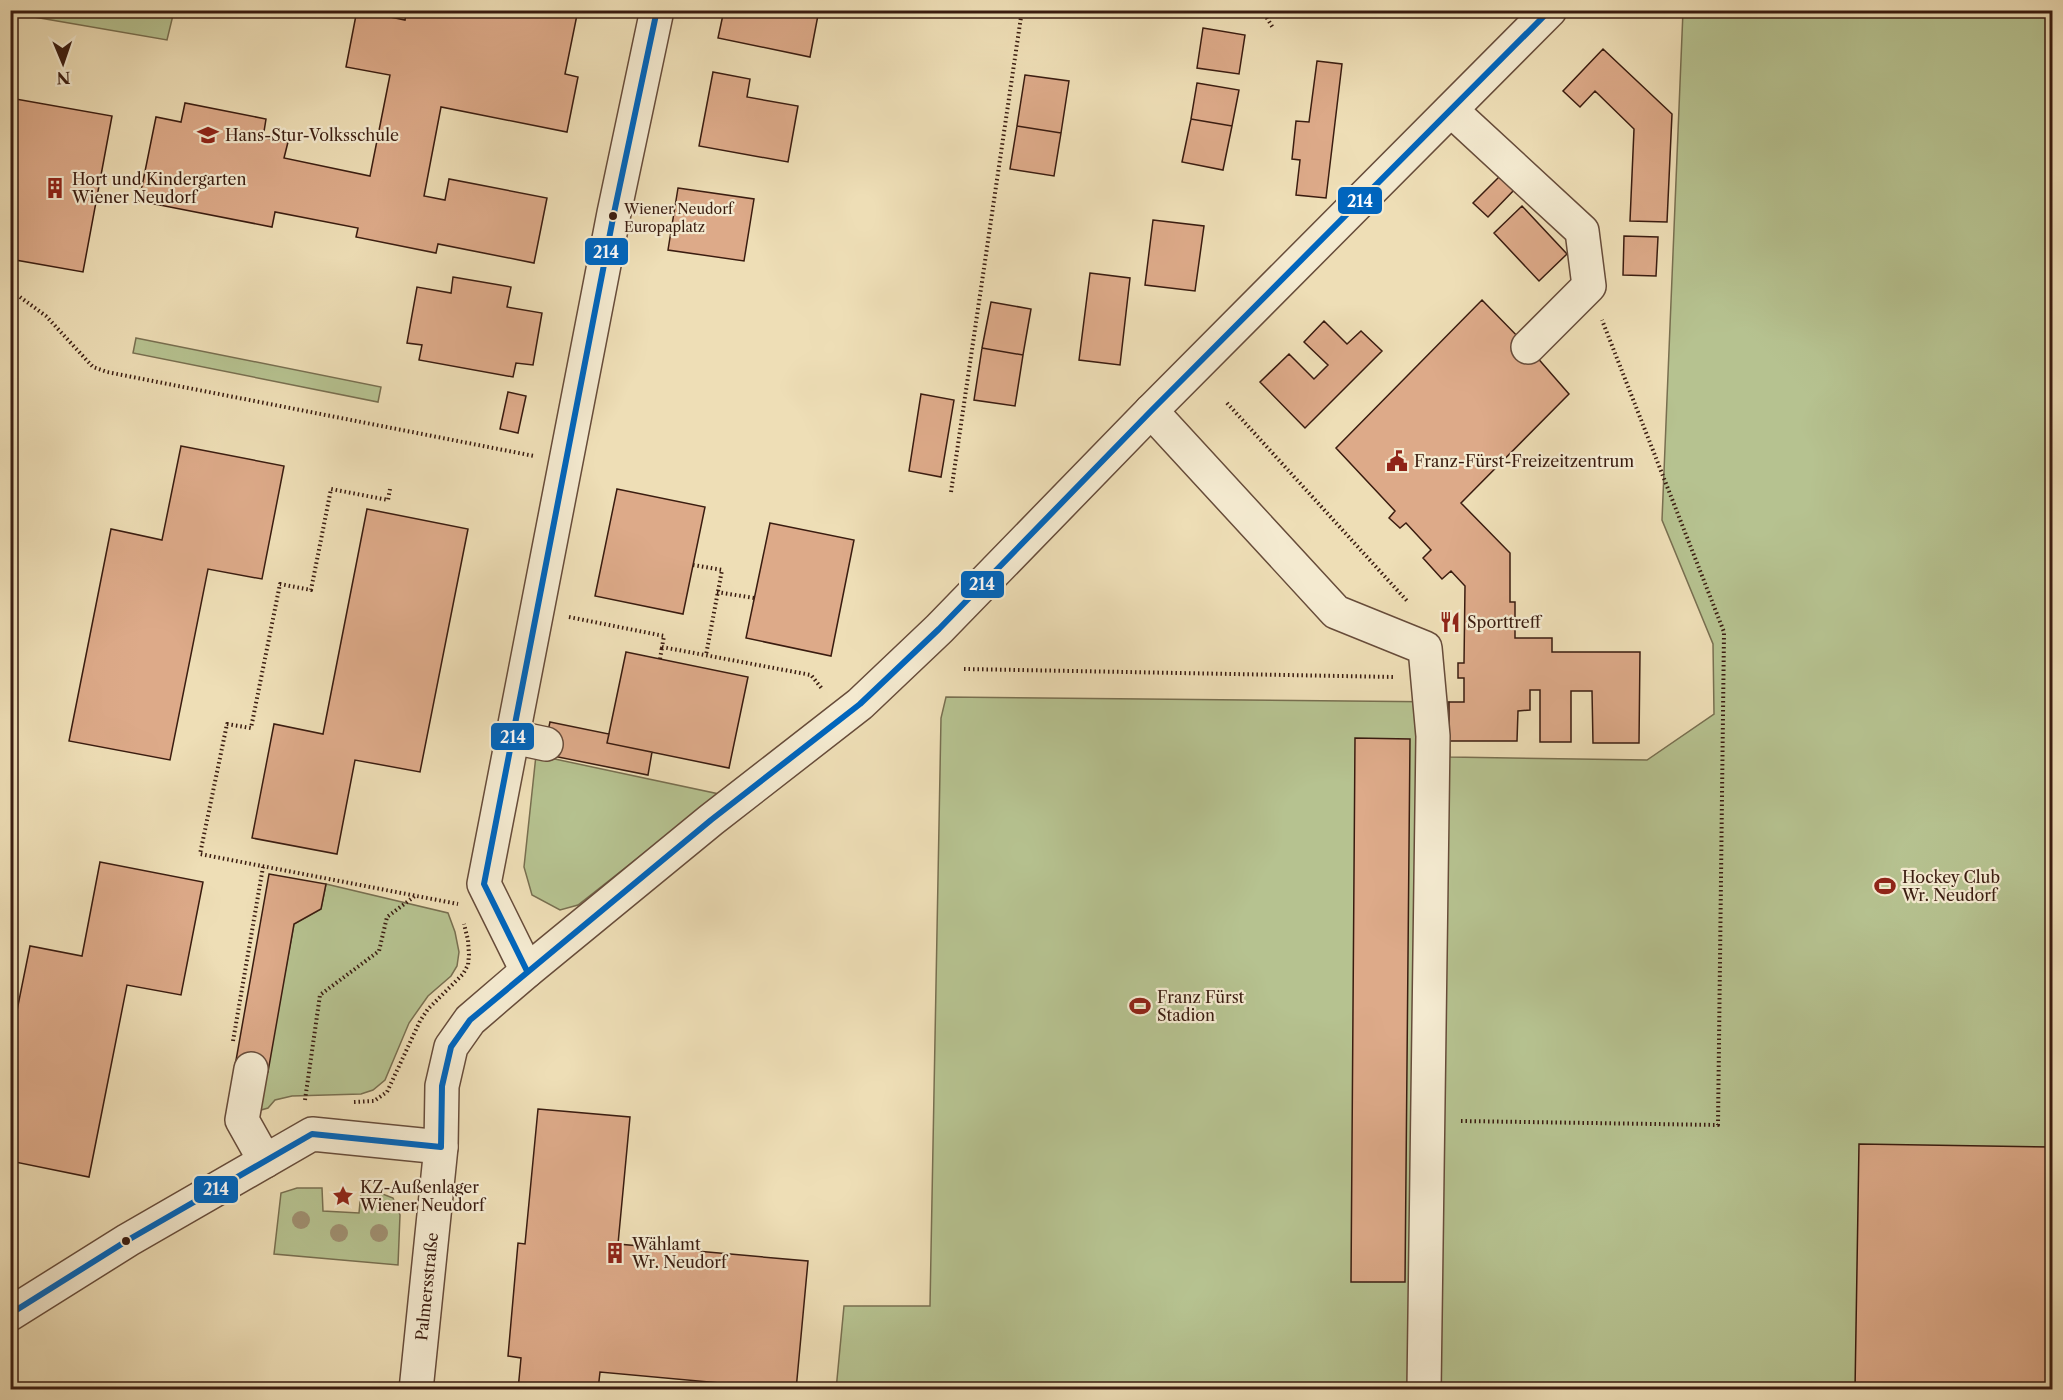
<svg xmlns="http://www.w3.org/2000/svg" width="2063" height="1400" viewBox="0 0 2063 1400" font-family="'Libre Caslon Text',serif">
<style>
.green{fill:#b6c290;stroke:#786f50;stroke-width:1.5}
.building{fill:#ddaa89;stroke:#3a1c10;stroke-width:1.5}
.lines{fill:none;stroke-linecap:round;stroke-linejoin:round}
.minor-casing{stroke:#674c3a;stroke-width:36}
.path{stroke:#3a1c10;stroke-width:4;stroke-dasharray:1.5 3;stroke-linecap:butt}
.minor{stroke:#f4ead0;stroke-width:33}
.bus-1-casing{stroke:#f4ead0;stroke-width:10}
.bus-1{stroke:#0065bd;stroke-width:6}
.tree{fill:#9f8f70}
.bus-dot{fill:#3a1c10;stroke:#f4ead0;stroke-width:2}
.labels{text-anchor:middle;stroke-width:4.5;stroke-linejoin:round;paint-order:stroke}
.bus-label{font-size:14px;fill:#3a1c10;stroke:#f4ead0;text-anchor:start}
.poi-label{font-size:16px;fill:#3a1c10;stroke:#f4ead0;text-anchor:start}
.street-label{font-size:16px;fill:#3a1c10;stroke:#f4ead0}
.line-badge{stroke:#f4ead0;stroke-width:2}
.badge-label{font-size:16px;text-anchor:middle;font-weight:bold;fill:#fff}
</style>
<rect width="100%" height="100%" fill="#eedeb6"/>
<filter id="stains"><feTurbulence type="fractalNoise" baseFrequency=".00333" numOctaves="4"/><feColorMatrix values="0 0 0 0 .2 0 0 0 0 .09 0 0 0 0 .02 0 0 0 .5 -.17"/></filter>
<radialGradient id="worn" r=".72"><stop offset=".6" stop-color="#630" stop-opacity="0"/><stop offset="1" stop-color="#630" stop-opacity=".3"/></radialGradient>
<path class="green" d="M10,11L11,10L174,11L167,40L11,13Z
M1683,11H2052V1389L836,1390L844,1306H930L941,718L946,697L1449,702L1450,757L1647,760L1714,714L1713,644L1662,520Z
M136,338L381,387L378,402L133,353Z
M536,755L719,794L578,905L560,910L532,895L524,867Z
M326,884L448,913L455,932L459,952L457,966L451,976L428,996L409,1023L385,1080L373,1090L361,1094L292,1096L275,1100L268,1108L261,1110L260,1107L294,924L321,909Z
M297,1188H322L323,1211L359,1213L361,1192L380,1193L393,1198L400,1215L398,1265L274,1254L281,1193Z"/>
<path class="building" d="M357,10L405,20L407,10H578L565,74L578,77L567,132L441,107L424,196L445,200L449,179L547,198L534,263L438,244L436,253L356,237L358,228L275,212L272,227L139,201L156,117L181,122L185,103L266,119L263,138L288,142L284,158L370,176L390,75L346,67Z
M724,10H819L810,57L718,38Z
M1203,28L1245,35L1239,74L1197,68Z
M1603,49L1672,114L1667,222L1630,221L1634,129L1595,91L1580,107L1563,91Z
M1317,61L1342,64L1326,198L1296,195L1300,160L1292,159L1296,121L1309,122Z
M713,72L750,79L747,97L798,106L788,162L699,146Z
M1025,75L1069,81L1061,133L1017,126Z
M1197,83L1239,90L1232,126L1191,119Z
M10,98L112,116L83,272L10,259Z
M1191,119L1232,126L1223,170L1182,162Z
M1017,126L1061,133L1054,176L1010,169Z
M1502,174L1516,188L1488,217L1473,203Z
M678,188L754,199L744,261L668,250Z
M1522,206L1567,254L1539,281L1494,233Z
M1153,220L1204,226L1195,291L1145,285Z
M1624,236L1658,237L1656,276L1623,275Z
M1090,273L1130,278L1120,365L1079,360Z
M453,277L511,287L507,307L542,313L533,365L516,363L513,377L419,360L422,345L407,343L417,287L451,293Z
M1482,300L1528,347L1569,394L1461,503L1510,553V602H1515V638H1552V652H1640L1639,743H1593L1592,691H1571V742H1540V690H1530V710L1518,711L1517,741H1449V702H1464V678H1458V663H1464L1465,586L1451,571L1442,579L1423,558L1431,550L1406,523L1400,528L1389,518L1395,511L1336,448Z
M991,302L1031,309L1023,355L982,348Z
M1324,321L1347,344L1361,331L1382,351L1305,428L1260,382L1289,354L1314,379L1328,365L1304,342Z
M982,348L1023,355L1015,406L974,400Z
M508,392L526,396L518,433L500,429Z
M921,394L954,400L941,477L909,471Z
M181,446L284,466L262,579L208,569L170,760L69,741L111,529L162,540Z
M617,489L705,507L683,614L595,596Z
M367,509L468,529L420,772L355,760L337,854L252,838L274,724L323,734Z
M770,523L854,540L831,656L746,638Z
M626,652L748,677L729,768L607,743Z
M550,722L609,734L607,743L652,752L648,775L543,754Z
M1355,738L1410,739L1405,1282H1351Z
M100,862L203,882L181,995L127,985L89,1177L10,1161V1045L30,946L82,956Z
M269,874L326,884L321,909L294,924L268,1072L235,1066Z
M538,1109L630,1117L618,1244L808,1261L796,1390L600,1372L598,1390H518L521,1358L508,1356L518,1243L525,1244Z
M1859,1144L2052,1147V1390H1855Z"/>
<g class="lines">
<defs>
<g id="minor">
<path d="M1451,110L1582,231L1589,286L1528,347"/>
<path d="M1151,411L1336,612L1425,648L1433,736L1424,1390"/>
<path d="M513,737L546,744"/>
<path d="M527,971L484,884L614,213L657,10"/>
<path d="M251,1069L242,1120L265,1161"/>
<path d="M10,1314L128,1240L312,1134L441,1147"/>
<path id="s1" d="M416,1390L441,1147L442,1086L451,1047L470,1020L527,971L711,820L860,704L939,629L1151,411L1550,10"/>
</g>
</defs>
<use href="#minor" class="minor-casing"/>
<path class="path" d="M1262,10L1273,28
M20,297L46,316L93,367L107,372L534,456
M1227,403L1408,602
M390,489L388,500L331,489L311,590L280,584L251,728L227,724L200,854L458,904
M951,492L1022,10
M693,565L722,570L706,655
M717,592L754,598
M569,617L664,636L662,647L811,675L823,690
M660,659L662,647
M964,669L1394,677
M233,1041L263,867
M305,1100L320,995L379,951L387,917L415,896
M354,1102L374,1101L387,1092L420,1021L428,1009L463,974L468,965L469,955L468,940L464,924
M1461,1121L1718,1125L1724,632L1602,320"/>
<use href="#minor" class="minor"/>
<defs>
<path id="bus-1" d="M527,971L484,884L614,213L657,10
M441,1147L442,1086L451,1047L470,1020L711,820L860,704L939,629L1151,411L1550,10
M10,1314L128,1240L312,1134L441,1147"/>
</defs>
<use href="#bus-1" class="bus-1-casing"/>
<use href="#bus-1" class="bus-1"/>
</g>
<g class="tree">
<circle cx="301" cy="1220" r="9"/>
<circle cx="339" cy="1233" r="9"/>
<circle cx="379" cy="1233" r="9"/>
</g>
<defs>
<symbol id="school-bare" viewBox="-9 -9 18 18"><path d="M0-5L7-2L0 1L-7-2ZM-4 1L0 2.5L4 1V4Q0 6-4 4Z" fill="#8f2418" stroke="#f4ead0" stroke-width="2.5" paint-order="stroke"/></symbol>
<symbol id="building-bare" viewBox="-9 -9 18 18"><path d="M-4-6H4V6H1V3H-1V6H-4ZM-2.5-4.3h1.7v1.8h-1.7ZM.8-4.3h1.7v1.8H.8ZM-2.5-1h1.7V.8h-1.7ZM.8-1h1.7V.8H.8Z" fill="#8f2418" stroke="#f4ead0" stroke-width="2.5" paint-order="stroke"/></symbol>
<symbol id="civic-bare" viewBox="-9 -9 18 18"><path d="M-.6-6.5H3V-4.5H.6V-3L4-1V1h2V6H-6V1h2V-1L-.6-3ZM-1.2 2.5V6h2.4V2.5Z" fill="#8f2418" stroke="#f4ead0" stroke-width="2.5" paint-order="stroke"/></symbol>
<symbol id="restaurant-bare" viewBox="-9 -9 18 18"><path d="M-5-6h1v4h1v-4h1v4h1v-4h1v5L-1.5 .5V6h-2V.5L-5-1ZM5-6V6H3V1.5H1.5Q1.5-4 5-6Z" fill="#8f2418" stroke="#f4ead0" stroke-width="2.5" paint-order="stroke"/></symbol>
<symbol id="stadium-bare" viewBox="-9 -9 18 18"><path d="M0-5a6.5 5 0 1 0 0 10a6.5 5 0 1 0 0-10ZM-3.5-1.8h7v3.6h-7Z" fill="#8f2418" stroke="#f4ead0" stroke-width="2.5" paint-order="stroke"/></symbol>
<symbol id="sight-bare" viewBox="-9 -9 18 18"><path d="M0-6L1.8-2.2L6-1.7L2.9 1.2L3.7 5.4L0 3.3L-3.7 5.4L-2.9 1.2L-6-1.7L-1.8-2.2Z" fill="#8f2418" stroke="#f4ead0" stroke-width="2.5" paint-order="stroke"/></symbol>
</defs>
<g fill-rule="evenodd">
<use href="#school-bare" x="193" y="120" width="30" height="30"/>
<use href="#building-bare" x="40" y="173" width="30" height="30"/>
<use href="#civic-bare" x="1382" y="446" width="30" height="30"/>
<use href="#restaurant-bare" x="1435" y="607" width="30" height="30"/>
<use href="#stadium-bare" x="1870" y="871" width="30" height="30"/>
<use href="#stadium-bare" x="1125" y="991" width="30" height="30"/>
<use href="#sight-bare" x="328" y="1181" width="30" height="30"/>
<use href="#building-bare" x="600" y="1238" width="30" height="30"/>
</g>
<g class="bus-dot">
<circle cx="613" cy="216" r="5"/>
<circle cx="126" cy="1241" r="5"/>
</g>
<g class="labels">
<g class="bus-label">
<text x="624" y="214">Wiener Neudorf<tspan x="624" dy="18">Europaplatz</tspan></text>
</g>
<g class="poi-label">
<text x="225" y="141">Hans-Stur-Volksschule</text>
<text x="72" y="185">Hort und Kindergarten<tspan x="72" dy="18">Wiener Neudorf</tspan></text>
<text x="1414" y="467">Franz-Fürst-Freizeitzentrum</text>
<text x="1467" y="628">Sporttreff</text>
<text x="1902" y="883">Hockey Club<tspan x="1902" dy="18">Wr. Neudorf</tspan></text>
<text x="1157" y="1003">Franz Fürst<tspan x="1157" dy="18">Stadion</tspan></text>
<text x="360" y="1193">KZ-Außenlager<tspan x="360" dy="18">Wiener Neudorf</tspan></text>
<text x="632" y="1250">Wählamt<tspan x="632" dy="18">Wr. Neudorf</tspan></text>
</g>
<g class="street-label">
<text dy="6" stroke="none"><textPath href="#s1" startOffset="104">Palmersstraße</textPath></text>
</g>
</g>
<g class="line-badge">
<rect x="1337" y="186" width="46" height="29" rx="6" fill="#0065bd"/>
<rect x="584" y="237" width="45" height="29" rx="6" fill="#0065bd"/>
<rect x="960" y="570" width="45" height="29" rx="6" fill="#0065bd"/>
<rect x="490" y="722" width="45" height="29" rx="6" fill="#0065bd"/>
<rect x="193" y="1175" width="46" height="29" rx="6" fill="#0065bd"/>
</g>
<g class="badge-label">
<text x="1360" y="207">214</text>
<text x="606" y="258">214</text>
<text x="982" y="590">214</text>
<text x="513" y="743">214</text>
<text x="216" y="1195">214</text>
</g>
<rect width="2063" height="1400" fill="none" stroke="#eedeb6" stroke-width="36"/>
<rect x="12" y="12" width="2039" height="1376" fill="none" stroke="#3a1c10" stroke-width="3"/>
<rect x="18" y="18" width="2027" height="1364" fill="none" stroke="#3a1c10" stroke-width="1.5"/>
<g transform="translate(63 63) rotate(178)" stroke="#f4ead0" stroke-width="4.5" paint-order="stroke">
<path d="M0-4.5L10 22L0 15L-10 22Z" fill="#3a1c10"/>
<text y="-9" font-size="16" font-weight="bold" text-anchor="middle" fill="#3a1c10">N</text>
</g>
<rect width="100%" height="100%" filter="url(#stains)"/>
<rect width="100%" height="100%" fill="url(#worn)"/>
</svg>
